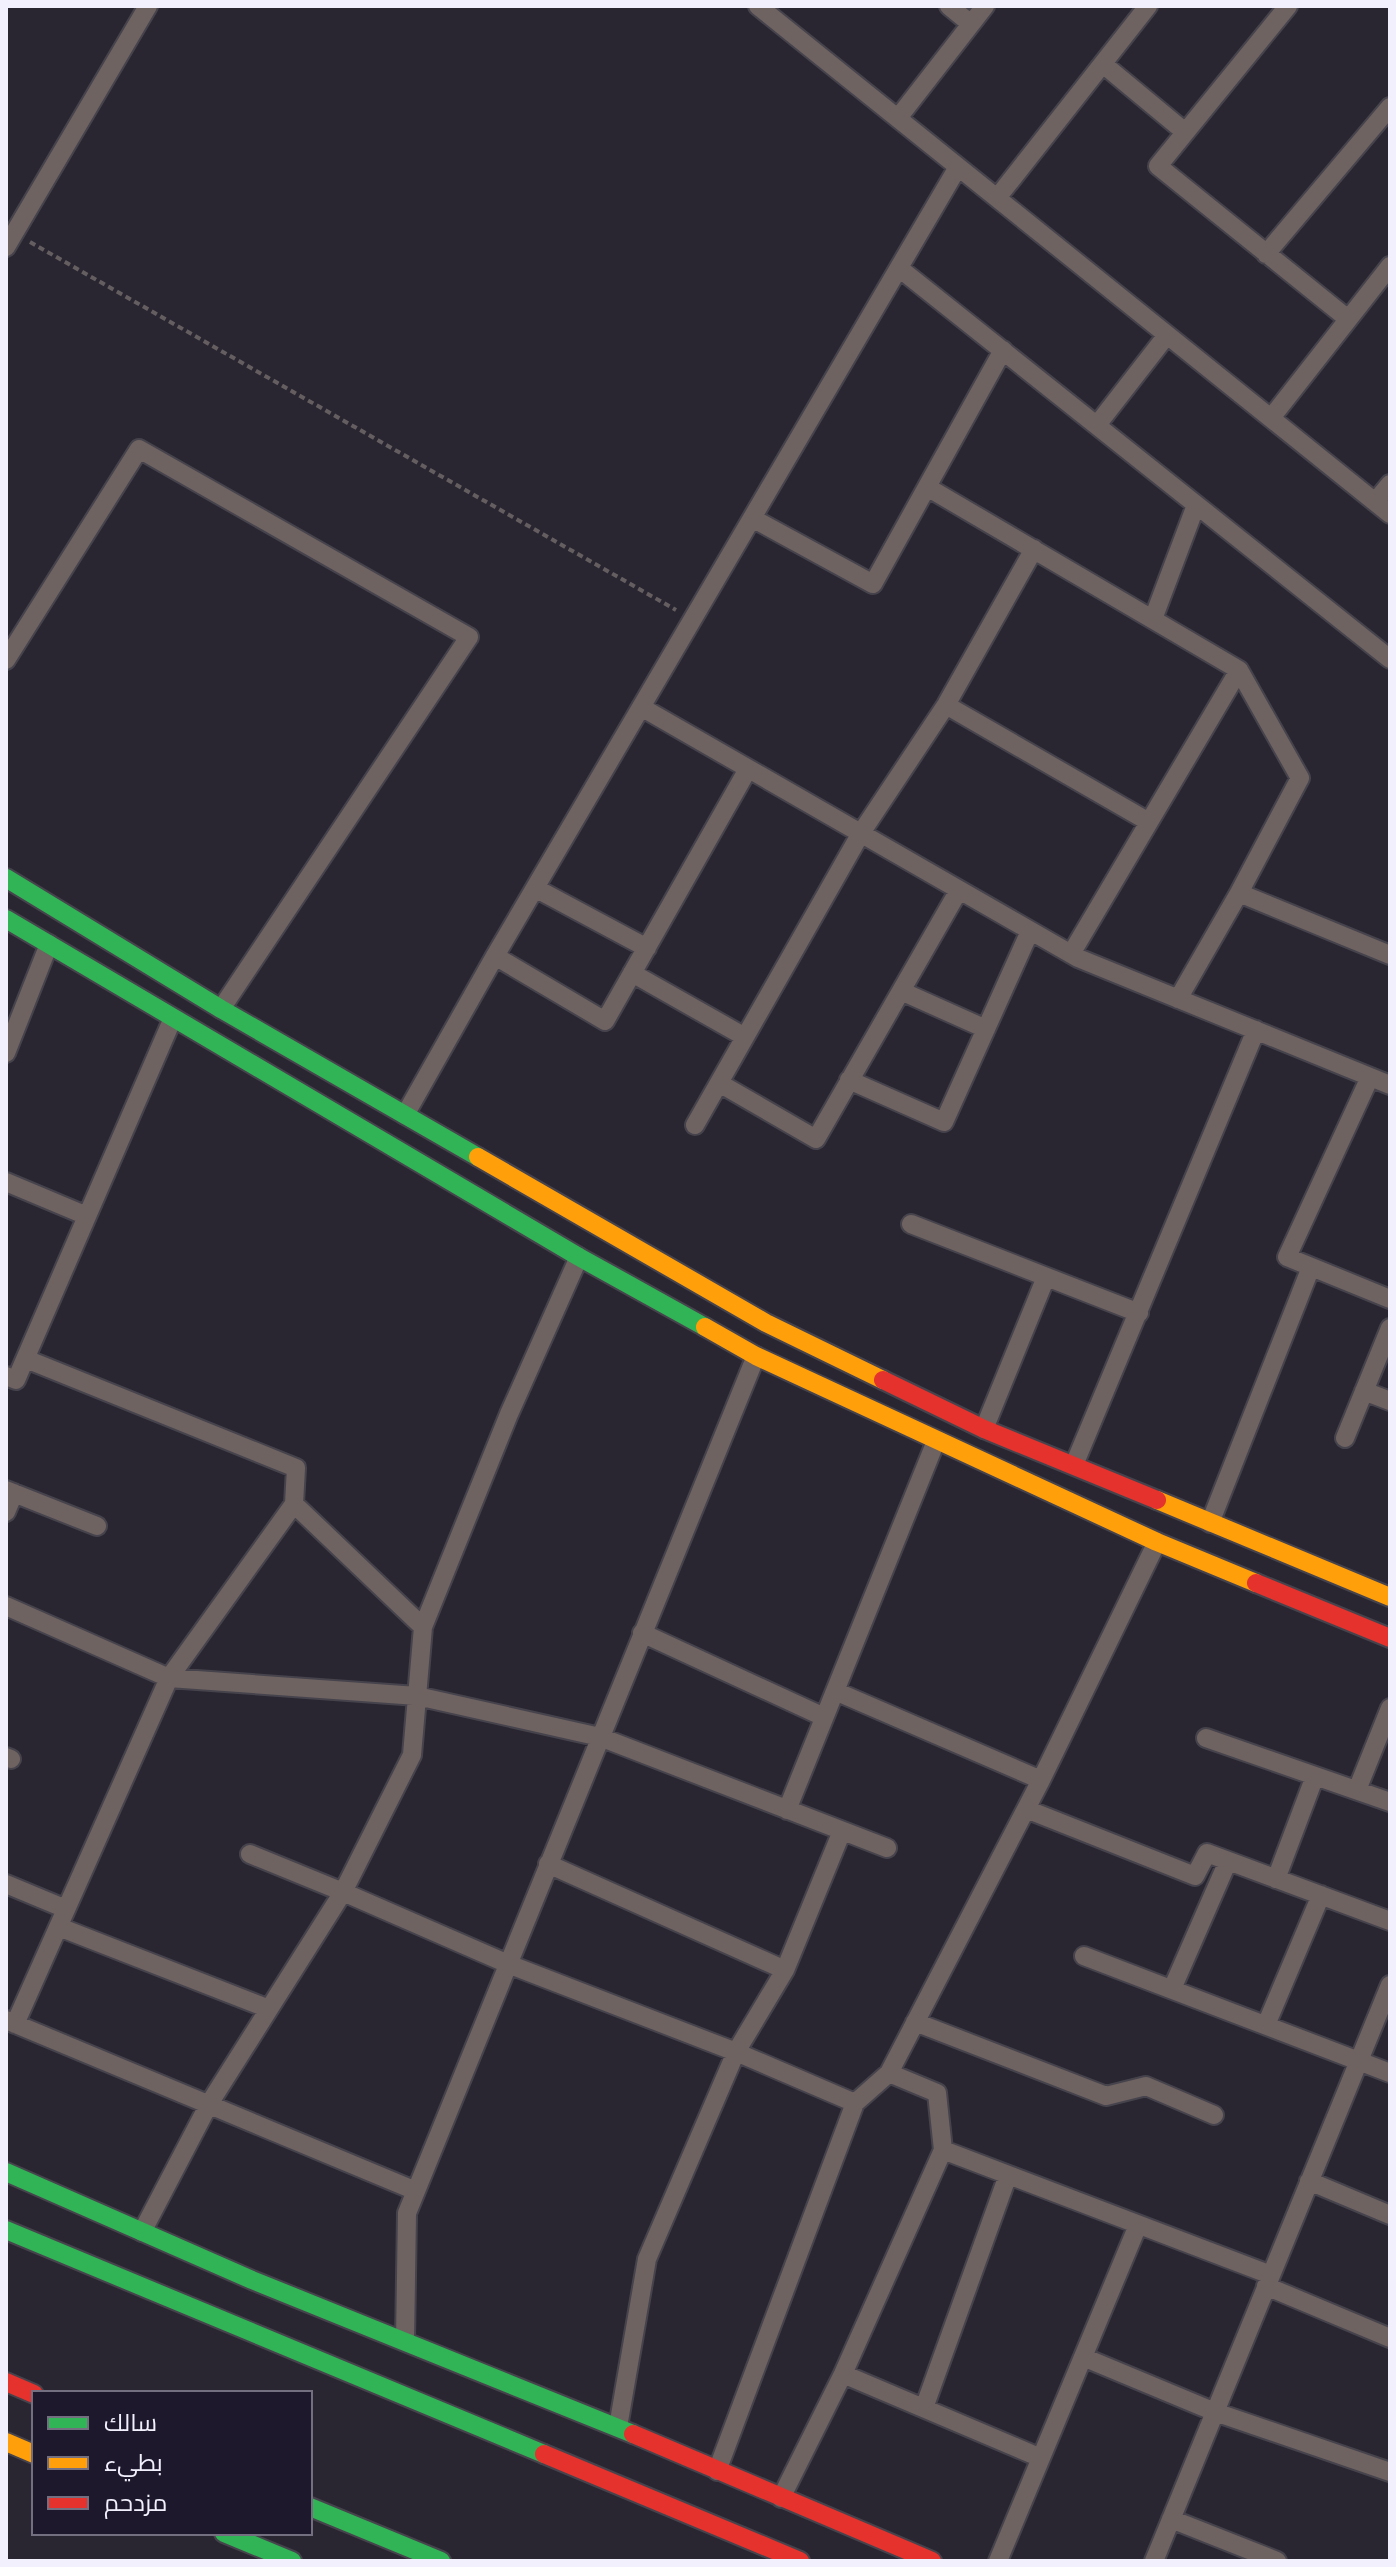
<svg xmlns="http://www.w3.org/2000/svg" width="1396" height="2567" viewBox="0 0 1396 2567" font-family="'Sofia Sans Condensed',Cairo,sans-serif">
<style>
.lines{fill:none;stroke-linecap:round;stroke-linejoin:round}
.street-casing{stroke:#46434d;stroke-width:22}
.fast-casing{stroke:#46434d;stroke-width:22}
.slow-casing{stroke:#46434d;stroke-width:22}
.jam-casing{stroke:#46434d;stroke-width:22}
.path{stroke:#655e61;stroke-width:4;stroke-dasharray:6 4;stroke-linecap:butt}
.street{stroke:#6e6361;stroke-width:18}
.fast{stroke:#30b455;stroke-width:18}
.slow{stroke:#ff9f0a;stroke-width:18}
.jam{stroke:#e5322d;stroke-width:18}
</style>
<rect width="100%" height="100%" fill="#292631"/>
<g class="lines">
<defs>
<path id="street" d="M758,6L1390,514
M949,6L971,24
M1288,6L1158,166L1348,319
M1103,64L1185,132
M898,118L985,6
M997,198L1148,6
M6,247L148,6
M1266,254L1390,107
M899,268L1390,659
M1271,418L1390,266
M1097,425L1167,335
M927,487L1239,670L1300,778L1239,893L1178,999
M1375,502L1390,484
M752,518L873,584L1003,350
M1153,619L1196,505
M6,660L139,449L469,637L221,1009
M946,705L1149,822
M641,707L1078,958L1390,1085
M535,888L647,948
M1239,893L1390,955
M1071,954L1239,670
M495,956L605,1021L748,769
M632,973L745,1037
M901,991L986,1029
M6,1053L49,944
M1370,1077L1287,1257L1390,1299
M849,1080L944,1122L1030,931
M719,1083L816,1139L959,890
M405,1115L495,956L958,167
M695,1125L861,833L946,705L1034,549
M6,1182L87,1216
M911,1224L1139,1313
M6,1376L16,1380L173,1018
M1364,1391L1390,1401
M984,1429L1046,1277
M1345,1438L1390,1328
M1074,1465L1256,1030
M6,1490L97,1526
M294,1504L423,1627
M6,1512L14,1493
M1210,1523L1311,1267
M6,1606L169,1678L417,1696L600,1737L887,1848
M642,1633L824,1717
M835,1691L1041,1780
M1206,1738L1390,1802
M6,1757L11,1759
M1357,1790L1390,1708
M1026,1809L1195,1876L1207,1853L1390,1921
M787,1810L936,1441
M250,1854L343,1892L508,1964L736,2052L855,2103L889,2073L937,2093L943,2150L843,2374L781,2498
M548,1864L785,1970
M1276,1879L1315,1776
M6,1884L66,1909
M59,1927L269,2009
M1084,1956L1390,2073
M1172,1989L1228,1861
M6,2020L416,2191
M915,2022L1106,2096L1146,2086L1214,2115
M15,2024L169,1678L294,1504L296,1468L26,1359
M1266,2025L1321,1895
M889,2073L1041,1780L1157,1542
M943,2150L1271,2275
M1309,2181L1390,2215
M142,2232L209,2104L343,1892L412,1755L423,1627L509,1414L579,1257
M1266,2286L1390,2338
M405,2341L407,2213L756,1356
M1083,2357L1215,2412L1390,2472
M843,2374L1041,2458
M924,2408L1008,2175
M618,2427L647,2259L736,2052L785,1970L842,1831
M717,2471L855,2103
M1171,2519L1277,2561
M998,2561L1138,2225
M1154,2561L1390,1985"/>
<path id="fast" d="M6,878L221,1009L478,1157
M6,919L579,1257L705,1327
M6,2172L252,2280L633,2434
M6,2230L544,2454
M310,2507L441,2561
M224,2533L292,2561"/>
<path id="slow" d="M478,1157L766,1323L883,1380
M705,1327L756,1356L1157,1542L1256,1583
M1157,1500L1390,1597
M6,2442L34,2454"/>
<path id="jam" d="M883,1380L984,1429L1157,1500
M1256,1583L1390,1638
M6,2382L34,2394
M633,2434L932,2561
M544,2454L800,2561"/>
</defs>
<use href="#street" class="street-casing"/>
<use href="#fast" class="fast-casing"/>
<use href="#slow" class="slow-casing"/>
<use href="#jam" class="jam-casing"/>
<path class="path" d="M30,242L676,610"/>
<use href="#street" class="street"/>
<use href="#fast" class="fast"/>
<use href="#slow" class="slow"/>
<use href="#jam" class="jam"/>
</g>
<rect width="1396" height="2567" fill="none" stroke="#f3f0fe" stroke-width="16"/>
<rect x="32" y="2391" width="280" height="144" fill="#1d182c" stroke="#736e80" stroke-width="2"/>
<rect x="48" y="2417" width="40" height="12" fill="#30b455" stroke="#736e80" stroke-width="2"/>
<text x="104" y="2431" font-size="24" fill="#f3f0fe">سالك</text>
<rect x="48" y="2457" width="40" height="12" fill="#ff9f0a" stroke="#736e80" stroke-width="2"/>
<text x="104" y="2471" font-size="24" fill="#f3f0fe">بطيء</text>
<rect x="48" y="2497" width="40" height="12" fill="#e5322d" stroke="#736e80" stroke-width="2"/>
<text x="104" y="2511" font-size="24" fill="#f3f0fe">مزدحم</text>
</svg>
